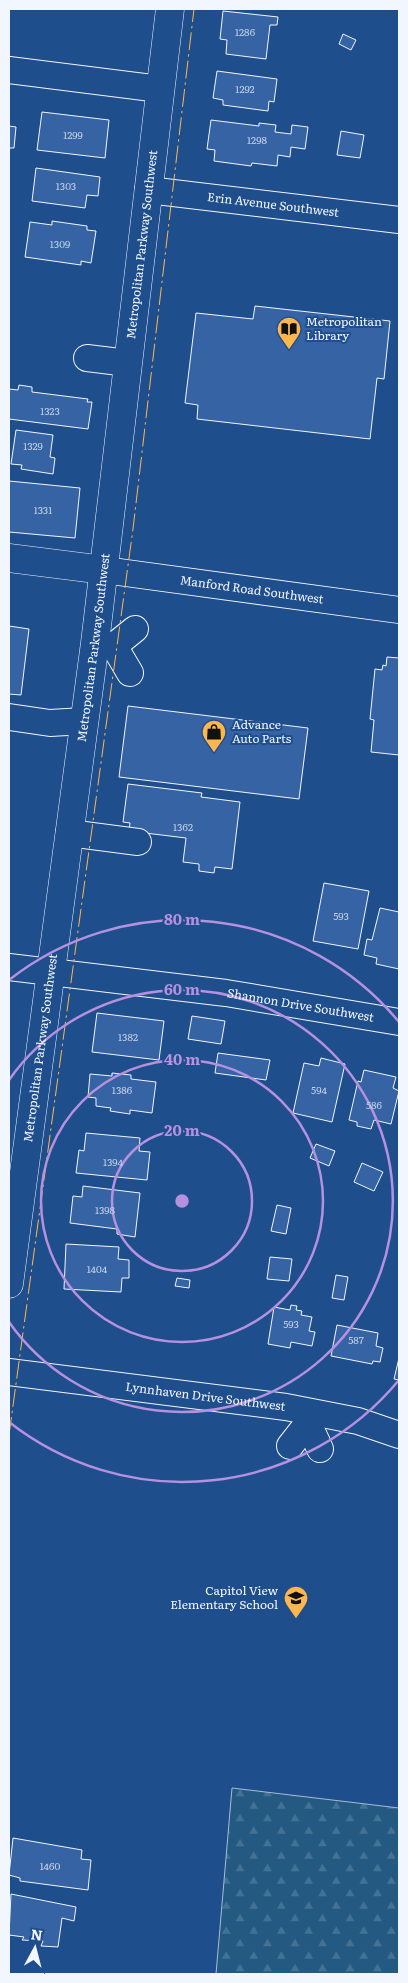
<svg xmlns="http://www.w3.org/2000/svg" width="408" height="1983" viewBox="0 0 408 1983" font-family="Literata,serif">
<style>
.forest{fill:url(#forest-firs);stroke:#a8bbd7}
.building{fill:#3563a3;stroke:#f2f6ff}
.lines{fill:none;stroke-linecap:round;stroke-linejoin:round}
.minor-casing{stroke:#f2f6ff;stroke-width:28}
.major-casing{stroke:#f2f6ff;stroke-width:29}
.minor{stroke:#1f4e8c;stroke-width:26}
.major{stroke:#1f4e8c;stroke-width:28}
.power{stroke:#ffb74d;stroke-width:1;stroke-dasharray:18 4 2.5 4;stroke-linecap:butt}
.ring{fill:none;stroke:#b691df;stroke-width:2.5}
.labels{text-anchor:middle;stroke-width:4;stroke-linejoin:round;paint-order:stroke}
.number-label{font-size:10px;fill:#c3d1e8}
.street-label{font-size:12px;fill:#f2f6ff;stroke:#1f4e8c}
.poi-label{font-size:12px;fill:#f2f6ff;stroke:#1f4e8c;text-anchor:start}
.centre{fill:#b691df;stroke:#1f4e8c;stroke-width:2.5}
.ring-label{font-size:15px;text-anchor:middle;font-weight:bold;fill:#b691df;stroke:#1f4e8c;stroke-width:4;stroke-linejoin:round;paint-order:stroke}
</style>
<defs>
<pattern id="forest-firs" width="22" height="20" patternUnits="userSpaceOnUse" patternTransform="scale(1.25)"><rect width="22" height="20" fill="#245a82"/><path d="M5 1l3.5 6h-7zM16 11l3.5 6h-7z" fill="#447295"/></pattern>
</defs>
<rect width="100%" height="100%" fill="#1f4e8c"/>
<path class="forest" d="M232,1788L399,1808V1974H216Z"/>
<path class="building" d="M223,11L278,17L277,25H270L266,59L226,54L227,40L220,39Z
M343,34L356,40L351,50L339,44Z
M217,71L277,79L274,102L269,101L268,111L223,105V100L213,98Z
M42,112L109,120L105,158L37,150Z
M211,120L259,126V123L276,125L275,132L291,134L292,125L308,127L305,149L291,147L290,157L278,155L277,166L252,163L251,166L214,161L215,150L207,149Z
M9,126L16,127L14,148H9Z
M341,131L364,135L360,158L337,155Z
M36,168L100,177L98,196L87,195L85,208L32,201Z
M52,221L87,226V230L96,231L91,263L81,261V265L25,257L30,222L52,225Z
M255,306L390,321L384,379L377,378L370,439L197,419L198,405L185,403L196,313L253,319Z
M19,385L32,387V392L88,399L87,402H92L88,429L9,419V389L18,390Z
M16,430L53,435L50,457L55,458L53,474L21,469L22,465L11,464Z
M9,481L80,488L75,538L9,532Z
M9,626L29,629L21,695L9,694Z
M387,657L399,658V755L371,752L374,720L370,719L375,669L382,670L383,665L386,666Z
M128,706L308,728L299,799L119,777Z
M128,784L202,793L201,797L240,802L232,869L215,867L214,873L199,871V864L183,862L186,838L129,831L130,823L123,822Z
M324,883L369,891L358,949L313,941Z
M380,908L399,912V969L376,964L377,958L364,955L367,939L372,940Z
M97,1013L164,1021L159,1060L92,1052Z
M192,1016L225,1021L221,1044L188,1039Z
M218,1053L270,1060L266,1080L215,1073Z
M321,1058L345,1064L332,1122L293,1113L304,1063L319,1066Z
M364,1070L396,1077L393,1088L399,1091L391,1124L374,1120L371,1129L357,1126V1122L349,1120L358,1081L361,1082Z
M112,1073L131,1075V1079L156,1082L152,1113L130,1110V1114L110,1111L111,1108L96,1106V1098L88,1097L90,1074L112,1076Z
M86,1133L140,1138L139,1151L150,1152L147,1180L76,1173L79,1150L84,1151Z
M316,1144L335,1151L329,1166L310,1158Z
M362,1163L383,1172L374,1191L354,1182Z
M83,1186L140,1193L135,1237L117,1234V1229L70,1223L73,1196L82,1197Z
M277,1205L291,1208L286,1234L271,1231Z
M66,1244L119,1247L118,1259L129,1260V1278H122L121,1292L64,1289Z
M270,1257L292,1259L289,1281L267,1279Z
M336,1275L348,1277L344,1300L332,1298Z
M177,1278L190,1280L189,1288L175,1286Z
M291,1305L297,1306L296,1310L302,1311L301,1315L312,1317L309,1331L315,1332L312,1346L291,1342L290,1348L268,1344L274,1307L290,1310Z
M337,1325L378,1333L376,1346L383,1348L380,1362L373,1361L372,1364L331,1356Z
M399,1358V1380L394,1379Z
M13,1838L82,1850L81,1859L91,1860L88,1890L20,1881V1878L9,1875Z
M11,1894L76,1907L74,1921L62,1918L58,1947L41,1946L43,1941L22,1940L24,1937L9,1935Z"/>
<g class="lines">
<defs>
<g id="minor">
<path d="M9,70L160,89"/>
<path id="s1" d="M148,190L399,220"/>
<path d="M87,358L128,363"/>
<path id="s2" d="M104,570L399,610"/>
<path d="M95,643L114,646L135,629"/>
<path d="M114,646L130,673"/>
<path d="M9,717L50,723L84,721"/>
<path d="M69,833L138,842"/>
<path id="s3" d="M9,967L226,993L399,1022"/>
<path id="s4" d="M9,1372L286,1407L358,1421L399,1435"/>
<path d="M308,1423L320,1449"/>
<path d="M290,1446L308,1423L309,1412"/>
</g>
<g id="major">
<path d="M9,558L104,570"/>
<path id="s5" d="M9,1284L95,643L170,9"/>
</g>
</defs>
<use href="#minor" class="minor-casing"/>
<use href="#major" class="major-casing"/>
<use href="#minor" class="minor"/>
<use href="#major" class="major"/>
<path class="power" d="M9,1435L133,529L194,9"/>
</g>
<g class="ring">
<circle cx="182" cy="1201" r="70"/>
<circle cx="182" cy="1201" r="141"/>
<path d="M9 1080A211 211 0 1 1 9 1322"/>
<path d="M399 1380A281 281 0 0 1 9 1422M9 980A281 281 0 0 1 399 1022"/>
</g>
<defs>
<symbol id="library-pin" viewBox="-11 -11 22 30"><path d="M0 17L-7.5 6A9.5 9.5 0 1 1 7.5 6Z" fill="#ffb74d" stroke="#1f4e8c"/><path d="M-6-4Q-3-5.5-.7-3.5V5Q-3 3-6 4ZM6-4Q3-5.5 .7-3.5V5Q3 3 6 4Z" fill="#111"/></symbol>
<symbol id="shop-pin" viewBox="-11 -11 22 30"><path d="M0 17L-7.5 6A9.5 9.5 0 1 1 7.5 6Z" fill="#ffb74d" stroke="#1f4e8c"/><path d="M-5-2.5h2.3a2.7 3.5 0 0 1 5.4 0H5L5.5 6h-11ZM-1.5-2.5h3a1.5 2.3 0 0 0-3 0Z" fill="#111"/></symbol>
<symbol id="school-pin" viewBox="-11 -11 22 30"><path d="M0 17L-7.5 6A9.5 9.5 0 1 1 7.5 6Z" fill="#ffb74d" stroke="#1f4e8c"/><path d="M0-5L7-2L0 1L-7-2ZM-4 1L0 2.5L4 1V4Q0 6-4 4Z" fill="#111"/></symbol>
</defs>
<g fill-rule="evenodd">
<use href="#library-pin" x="275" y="315" width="28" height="38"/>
<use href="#shop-pin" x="200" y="718" width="28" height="38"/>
<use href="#school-pin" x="282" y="1584" width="28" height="38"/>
</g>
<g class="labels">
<g class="number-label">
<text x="245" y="36">1286</text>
<text x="245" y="93">1292</text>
<text x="73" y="139">1299</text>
<text x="257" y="144">1298</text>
<text x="66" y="190">1303</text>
<text x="60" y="248">1309</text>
<text x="50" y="415">1323</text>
<text x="33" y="450">1329</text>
<text x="43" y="514">1331</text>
<text x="183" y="831">1362</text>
<text x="341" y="920">593</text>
<text x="128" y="1041">1382</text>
<text x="122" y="1094">1386</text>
<text x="319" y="1094">594</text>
<text x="374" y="1109">586</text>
<text x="113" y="1166">1394</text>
<text x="105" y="1214">1398</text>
<text x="97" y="1273">1404</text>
<text x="291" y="1328">593</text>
<text x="356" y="1344">587</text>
<text x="50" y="1870">1460</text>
</g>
<g class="street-label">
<text dy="4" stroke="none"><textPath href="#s1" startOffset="126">Erin Avenue Southwest</textPath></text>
<text dy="4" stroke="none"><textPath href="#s5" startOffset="1048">Metropolitan Parkway Southwest</textPath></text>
<text dy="4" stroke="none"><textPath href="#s2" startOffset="149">Manford Road Southwest</textPath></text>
<text dy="4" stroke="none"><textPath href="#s5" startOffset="642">Metropolitan Parkway Southwest</textPath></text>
<text dy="4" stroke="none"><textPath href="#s3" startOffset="294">Shannon Drive Southwest</textPath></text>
<text dy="4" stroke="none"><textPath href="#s5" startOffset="238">Metropolitan Parkway Southwest</textPath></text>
<text dy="4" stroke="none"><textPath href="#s4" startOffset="198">Lynnhaven Drive Southwest</textPath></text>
</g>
<g class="poi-label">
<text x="306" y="326">Metropolitan<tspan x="306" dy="14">Library</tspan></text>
<text x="232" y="729">Advance<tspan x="232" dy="14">Auto Parts</tspan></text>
<text x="278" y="1595" text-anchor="end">Capitol View<tspan x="278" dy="14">Elementary School</tspan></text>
</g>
</g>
<circle cx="182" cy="1201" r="8" class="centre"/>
<g class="ring-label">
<text x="182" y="925">80 m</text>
<text x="182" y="995">60 m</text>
<text x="182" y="1065">40 m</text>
<text x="182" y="1136">20 m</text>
</g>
<rect width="408" height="1983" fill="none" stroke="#f2f6ff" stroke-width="20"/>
<g transform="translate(35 1948) rotate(7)" stroke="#1f4e8c" stroke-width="4" paint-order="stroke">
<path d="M0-4L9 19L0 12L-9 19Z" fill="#f2f6ff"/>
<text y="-8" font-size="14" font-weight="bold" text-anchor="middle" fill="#f2f6ff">N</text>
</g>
</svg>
